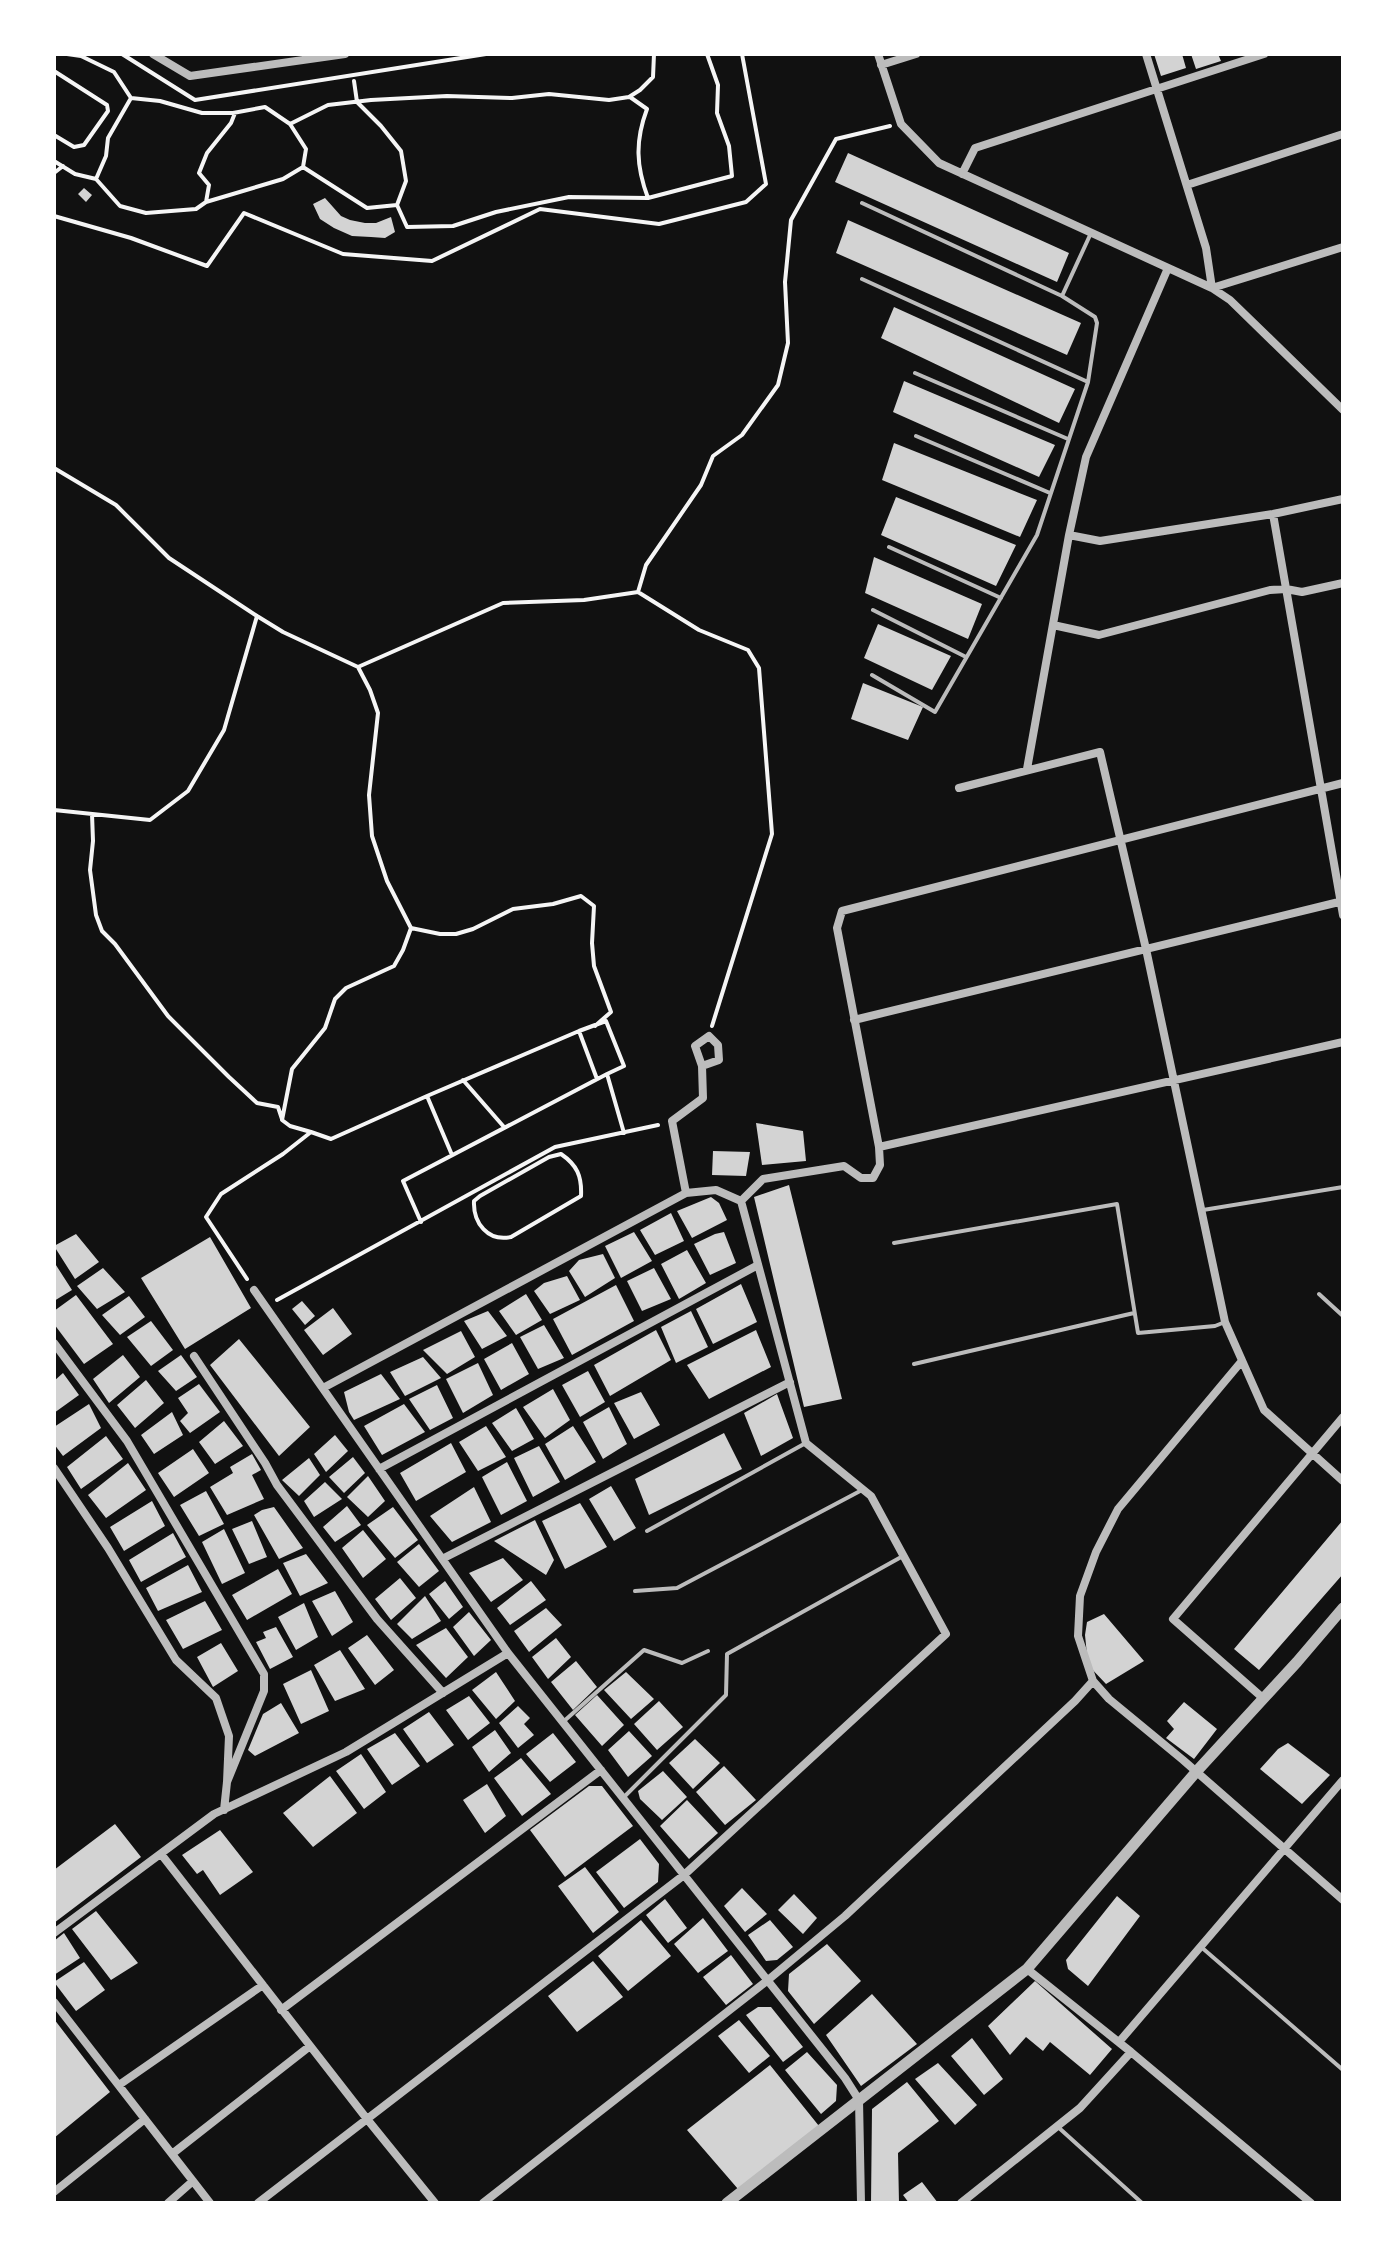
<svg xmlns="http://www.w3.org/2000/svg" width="1397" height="2257" viewBox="0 0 1397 2257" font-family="Roboto,sans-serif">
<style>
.building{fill:#d3d3d3}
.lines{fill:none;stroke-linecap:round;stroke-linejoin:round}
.path{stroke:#f5f5f5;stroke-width:4}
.service{stroke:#bcbcbc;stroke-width:4}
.minor{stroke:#bcbcbc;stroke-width:8}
.tertiary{stroke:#bcbcbc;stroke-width:11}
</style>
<rect width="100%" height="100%" fill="#111"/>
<path class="building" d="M1154,54H1182L1186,68L1161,76Z
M1191,54H1218L1221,61L1196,69Z
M848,153L1069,253L1057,282L835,182Z
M84,188L92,195L86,202L78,194Z
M325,198L341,216L350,220L365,223H376L391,217L395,232L385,238L371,237L352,236L334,228L320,219L313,204Z
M848,220L1081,323L1067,355L836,253Z
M894,307L1075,389L1059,423L881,338Z
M904,381L1055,445L1039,477L893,412Z
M894,443L1037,500L1020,537L882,480Z
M896,497L1016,545L996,586L881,535Z
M874,557L982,604L968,639L865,593Z
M878,624L951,656L932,690L864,658Z
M863,683L923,707L908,740L851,719Z
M756,1123L803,1131L806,1161L762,1165Z
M713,1151L750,1152L746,1176L712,1175Z
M789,1185L842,1399L804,1407L754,1197Z
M711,1197L719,1203L727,1220L692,1238L677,1211Z
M671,1213L684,1241L655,1255L640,1230Z
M634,1232L652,1261L621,1278L605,1246Z
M724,1232L736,1263L710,1275L694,1244L715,1234Z
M76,1234L99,1262L75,1279L54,1246Z
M210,1237L251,1308L185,1349L141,1278Z
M687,1250L706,1283L679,1299L661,1264Z
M603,1254L615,1278L585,1297L569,1271L579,1260Z
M54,1262L72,1290L54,1301Z
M103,1268L125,1292L97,1309L77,1286Z
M654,1268L671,1299L642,1311L627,1281Z
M567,1276L580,1300L550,1314L534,1291L544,1283Z
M741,1284L757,1322L713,1344L696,1309Z
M616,1285L634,1321L572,1355L553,1319Z
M526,1294L542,1320L516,1335L499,1311Z
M76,1295L113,1344L84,1364L54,1324V1311Z
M129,1296L145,1317L120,1335L102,1315Z
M302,1301L315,1316L305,1325L292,1309Z
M333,1308L352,1334L323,1355L304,1330Z
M488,1311L507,1336L482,1349L464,1321Z
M691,1311L708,1347L676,1363L661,1327Z
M151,1321L173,1350L151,1366L127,1337Z
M544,1325L564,1358L538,1369L520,1337Z
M656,1330L671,1360L610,1396L594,1365Z
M756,1330L771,1367L709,1399L687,1365Z
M461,1331L475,1357L447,1374L423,1350Z
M239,1339L310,1427L279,1456L210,1365Z
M512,1343L529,1374L501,1390L484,1359Z
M123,1355L140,1377L109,1403L93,1379Z
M181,1355L197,1377L176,1391L158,1371Z
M423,1357L441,1378L405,1396L390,1372Z
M478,1363L493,1395L463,1413L446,1379Z
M588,1371L605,1402L580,1417L562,1385Z
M63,1373L79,1395L54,1413V1381Z
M381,1374L400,1399L354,1420L349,1412L344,1392Z
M146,1380L164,1403L135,1428L117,1405Z
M199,1384L220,1412L190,1433L180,1421L188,1413L178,1398Z
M437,1385L453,1418L430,1430L409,1399Z
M553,1389L570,1420L545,1438L523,1407Z
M641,1392L660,1425L634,1439L614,1403Z
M777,1394L793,1438L761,1456L744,1413Z
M89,1404L101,1428L63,1456L54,1444V1427Z
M404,1404L425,1432L382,1455L364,1426Z
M609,1407L627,1444L603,1459L583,1422Z
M516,1408L534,1439L512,1451L492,1423Z
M172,1412L183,1435L154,1454L141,1435Z
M224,1421L243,1446L215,1464L199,1442Z
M486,1426L506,1457L478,1471L459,1442Z
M573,1426L596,1462L565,1480L545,1444Z
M724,1433L742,1469L649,1515L635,1479Z
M335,1435L348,1451L326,1472L314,1454Z
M106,1436L123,1459L81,1489L67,1467Z
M451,1443L466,1472L416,1501L400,1473Z
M539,1446L560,1482L533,1497L514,1458Z
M193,1449L209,1473L174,1497L158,1473Z
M252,1454L261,1470L252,1475L264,1499L227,1515L210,1487L233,1473L230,1467Z
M353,1457L365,1473L344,1493L329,1477Z
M309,1458L320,1475L299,1496L282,1480Z
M507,1462L527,1501L501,1515L482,1477Z
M128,1463L146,1490L106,1518L88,1495Z
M368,1476L385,1501L368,1517L347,1497Z
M325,1482L342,1499L314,1517L304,1501Z
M611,1486L636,1528L614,1541L589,1499Z
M474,1487L491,1522L452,1542L430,1516Z
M206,1491L224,1524L199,1536L180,1505Z
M152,1501L165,1526L124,1551L110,1527Z
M580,1503L607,1547L565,1569L542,1521Z
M347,1506L361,1525L335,1542L323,1527Z
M274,1507L303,1548L279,1559L254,1515L262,1510Z
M393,1507L418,1540L395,1558L367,1525Z
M535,1520L554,1560L546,1575L494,1541Z
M1343,1520V1574L1259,1670L1234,1649Z
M252,1521L267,1557L249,1564L232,1529Z
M224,1529L245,1573L222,1584L202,1542Z
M363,1530L386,1559L363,1578L342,1548Z
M173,1533L186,1557L141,1582L129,1560Z
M419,1544L439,1571L419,1587L397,1562Z
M306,1554L328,1583L300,1596L283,1563Z
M503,1558L523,1580L491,1602L469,1573Z
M188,1565L202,1592L158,1611L146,1588Z
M278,1569L292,1594L247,1620L232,1595Z
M400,1578L416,1598L391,1620L375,1599Z
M445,1581L463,1607L449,1619L429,1594Z
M531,1581L546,1600L510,1625L497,1608Z
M335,1591L353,1622L332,1636L312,1601Z
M425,1596L441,1621L412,1639L397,1624Z
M205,1601L222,1630L183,1649L166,1620Z
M304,1603L318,1637L296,1650L278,1617Z
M546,1608L562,1625L529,1652L514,1631Z
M469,1612L491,1640L474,1656L453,1627Z
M1104,1614L1144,1661L1106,1684L1088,1665L1085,1635L1087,1622Z
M276,1627L293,1657L270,1669L256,1642L266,1638L263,1632Z
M446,1628L468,1657L446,1678L416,1645Z
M367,1635L394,1670L375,1685L348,1648Z
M556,1638L571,1657L548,1679L532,1657Z
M221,1643L238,1671L213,1687L197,1657Z
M340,1650L365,1689L335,1701L314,1665Z
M576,1661L597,1687L573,1710L551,1682Z
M311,1670L329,1711L301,1724L283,1684Z
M496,1672L515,1701L496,1719L472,1690Z
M626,1672L654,1699L631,1719L604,1690Z
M597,1695L624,1725L602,1746L575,1715Z
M469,1696L490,1723L468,1740L446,1710Z
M659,1701L683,1727L657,1750L634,1724Z
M1184,1702L1217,1729L1194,1759L1166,1738L1174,1729L1167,1721Z
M281,1703L299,1733L255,1756L248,1750L263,1714Z
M518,1706L530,1718L524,1724L534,1735L518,1748L499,1723Z
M429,1712L454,1745L427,1763L403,1729Z
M495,1730L511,1753L489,1772L472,1747Z
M629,1731L652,1756L628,1777L608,1750Z
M395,1733L420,1766L392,1785L367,1749Z
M553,1733L576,1762L550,1782L526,1754Z
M695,1739L720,1763L693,1789L669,1763Z
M1288,1743L1330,1775L1302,1804L1260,1769L1278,1749Z
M361,1754L386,1792L364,1809L336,1771Z
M521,1758L551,1794L522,1816L494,1778Z
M724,1766L756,1800L725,1825L696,1792Z
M663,1771L687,1797L662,1820L640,1799L638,1791Z
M330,1776L357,1813L313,1847L283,1813Z
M487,1784L506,1816L485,1833L463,1800Z
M589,1786H602L633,1826L565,1877L530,1830Z
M687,1800L718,1833L689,1859L660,1826Z
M115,1824L141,1857L54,1923V1870Z
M220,1830L253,1872L220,1895L203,1870L197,1874L182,1855Z
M640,1839L659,1864L658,1882L624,1908L596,1872Z
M585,1867L619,1912L593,1933L558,1886Z
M742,1888L767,1914L745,1932L724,1906Z
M794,1894L817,1918L803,1934L778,1910Z
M1117,1896L1140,1916L1088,1986L1068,1969L1066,1960Z
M665,1899L687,1928L668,1943L646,1915Z
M96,1911L138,1963L111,1980L72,1929Z
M703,1918L728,1951L698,1973L674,1944Z
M641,1920L671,1956L628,1991L598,1956Z
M770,1920L793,1947L777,1960L766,1961L748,1935Z
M64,1933L80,1958L54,1975V1941Z
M827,1944L861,1981L814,2024L788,1991L789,1974Z
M731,1955L753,1984L726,2005L703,1977Z
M593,1961L623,1997L577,2032L548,1996Z
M84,1962L105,1990L76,2011L54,1982Z
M1035,1981L1112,2049L1090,2075L1050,2042L1043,2051L1026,2037L1010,2055L988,2026Z
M872,1994L917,2044L861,2086L826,2035Z
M758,2007H771L803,2047L783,2062L746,2015Z
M54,2019L110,2092L54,2138Z
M739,2020L770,2056L749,2073L718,2036Z
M972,2038L1003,2079L984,2095L951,2056Z
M807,2052L837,2085L836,2101L821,2114L785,2070Z
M938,2063L977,2105L955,2125L915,2079Z
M770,2065L819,2126L738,2189L687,2130Z
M907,2082L939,2121L898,2153L899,2203H871L872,2109Z
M922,2182L938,2203H909L903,2195Z"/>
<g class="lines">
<path class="path" d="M122,54L195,100L486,54
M54,71L107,105L108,111L84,145L74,147L54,135
M354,81L357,102L381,126L401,151L406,181L397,205
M630,97L647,109C635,141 636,166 648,198
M290,124L328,105L371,100L447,96L512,98L549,94L609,100L629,97L640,90L653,77L654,54
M54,161L75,174L96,179L106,156L108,138L131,98L114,72L81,56L67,54
M303,167L367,208L397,205L407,227L453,226L496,212L569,197L648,198L732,176L729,146L717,113L718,85L707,54
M54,173L63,166
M96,179L120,206L146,213L196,209L206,202L283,179L303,167L306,149L290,124L265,107L233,113H202L160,101L131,98
M206,202L209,185L199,173L207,153L231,123L235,113
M54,216L131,238L207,266L244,213L343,254L432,261L540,209L659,224L746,202L766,184L742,54
M54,468L116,505L169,558L257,616L283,632L358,667
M638,592L646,565L701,485L713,456L742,435L778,385L788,343L785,282L791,220L836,139L890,126
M54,810L150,820L188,791L224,730L257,616
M92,814L93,841L90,870L96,915L102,931L115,944L168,1016L229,1077L257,1103L278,1107L282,1119
M411,928L387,881L372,836L369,795L378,713L370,690L358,667L503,603L584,600L638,592L699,630L748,650L759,668L772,834L712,1026
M597,1079L579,1031L606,1021L624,1066L607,1074
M463,1080L504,1127
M311,1132L290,1126L282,1120L292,1069L325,1028L335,999L346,988L394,966L403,950L411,928L440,934H456L473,929L513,909L553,904L581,896L594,906L592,943L594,966L611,1012L595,1026
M561,1154C577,1165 582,1176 581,1196L511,1237C488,1242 473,1223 474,1201L480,1196L549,1157Z
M452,1155L427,1096L579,1031
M421,1222L403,1181L607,1074L624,1133
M247,1279L206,1217L221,1194L283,1154L311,1132L331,1139L427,1096
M277,1300L555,1147L658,1125"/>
<path class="service" d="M862,203L1062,296L1095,317L1097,323L1088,382L1037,535L935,712L872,675
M862,279L1088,382
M1062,296L1091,233
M915,373L1068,439
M916,436L1050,493
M889,547L1001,598
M873,610L966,657
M1203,1210L1343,1187
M894,1243L1117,1204L1138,1333L1215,1326L1225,1322
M1319,1294L1343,1316
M914,1364L1134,1313
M647,1531L804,1444
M635,1591L677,1588L862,1490
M563,1722L644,1650L682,1663L708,1651
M623,1798L726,1695L727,1654L903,1556
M1200,1946L1343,2070
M1058,2127L1142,2203"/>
<path class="minor" d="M153,54L190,76L345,54
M878,54L901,124L939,163L1212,288L1230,300L1343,410
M1146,54L1206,248L1212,288L1343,247
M881,65L916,54
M962,174L975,148L1264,54
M1187,185L1343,134
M1273,514L1343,915
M1069,535L1100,541L1273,514L1343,499
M1053,625L1099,635L1270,590L1286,589L1302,592L1343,583
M1027,769L1069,535L1086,457L1168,268
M959,788L1100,752L1146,949L1225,1322L1264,1410L1343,1481
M854,1020L1343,901
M879,1147L1343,1042
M686,1193L672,1121L703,1098L702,1066L719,1060L718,1045L709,1036L695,1046L702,1066
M741,1201L763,1179L844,1166L861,1178H873L880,1165L879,1147L837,928L842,911L1343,783
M254,1290L508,1653L845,2078L859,2100L861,2203
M54,1343L127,1441L264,1674V1691L227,1782
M194,1356L265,1463L277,1485L377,1619L443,1693
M1241,1362L1118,1509L1096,1552L1080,1596L1078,1636L1093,1681L1109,1699L1183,1760L1343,1900
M323,1388L686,1193L716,1190L741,1201
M54,1468L108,1548L176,1660L216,1698L229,1736L227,1782L224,1810
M379,1469L758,1265
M442,1559L790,1382
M1264,1699L1173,1619L1343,1417
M161,1854L367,2119L435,2203
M54,1933L214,1814L346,1752L508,1653
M1027,1969L1131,2052L1311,2203
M54,2002L210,2203
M281,2010L601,1770
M1119,2042L1343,1780
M119,2085L263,1985
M172,2154L310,2046
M54,2192L145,2119
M168,2203L193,2181
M258,2203L684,1875L946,1634L871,1496L806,1443L741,1201
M483,2203L768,1980L845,1916L1075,1701L1093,1681
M961,2203L1080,2108L1131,2052"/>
<path class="tertiary" d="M727,2203L1027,1969L1196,1772L1297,1662L1343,1608"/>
</g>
<rect width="1397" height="2257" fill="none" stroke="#ffffff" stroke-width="112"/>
</svg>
